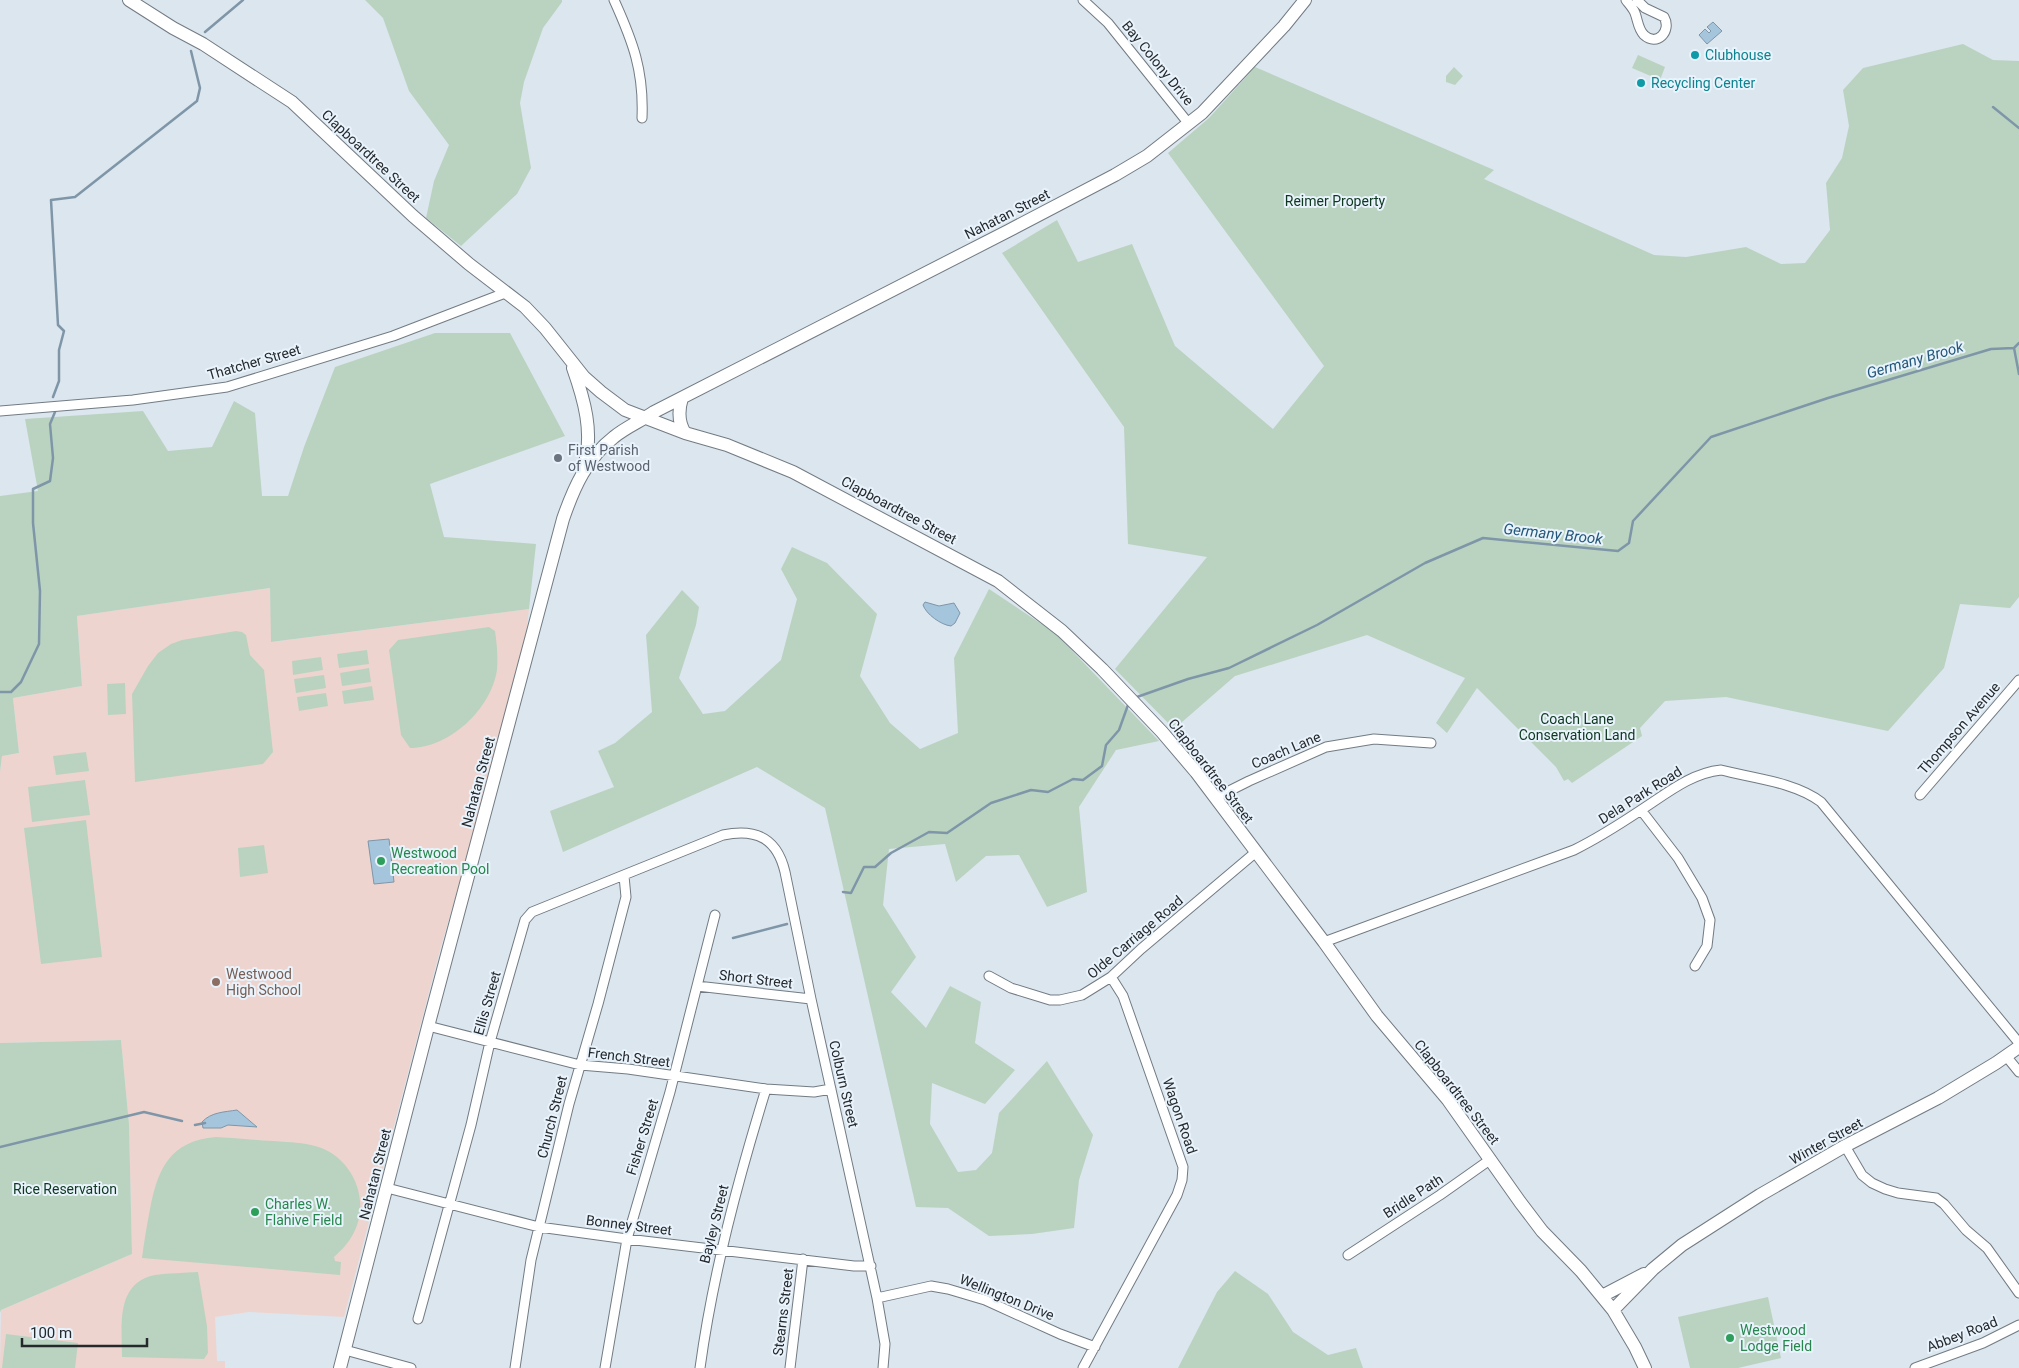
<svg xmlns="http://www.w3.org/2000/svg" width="2019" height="1368" viewBox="0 0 2019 1368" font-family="Roboto,sans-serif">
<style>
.education{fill:#eed4ce}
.green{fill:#bad3c1}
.water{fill:#a5c5dd;stroke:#7f96a8}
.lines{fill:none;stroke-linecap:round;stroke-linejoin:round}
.stream{stroke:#7f96a8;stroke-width:2.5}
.street-casing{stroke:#727b83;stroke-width:11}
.secondary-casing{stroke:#727b83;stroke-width:14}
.street{stroke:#fff;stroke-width:9}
.secondary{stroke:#fff;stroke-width:12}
.culture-dot{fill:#0f9aa8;stroke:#e9f3fc;stroke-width:2}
.worship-dot{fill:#6b7280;stroke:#e9f3fc;stroke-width:2}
.leisure-dot{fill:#2e9e5b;stroke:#e9f3fc;stroke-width:2}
.education-dot{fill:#8d6e63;stroke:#e9f3fc;stroke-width:2}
.labels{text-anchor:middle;stroke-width:4;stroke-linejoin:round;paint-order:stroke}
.culture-label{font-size:14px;fill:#0d838f;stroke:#e9f3fc;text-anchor:start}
.street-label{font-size:14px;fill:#25292c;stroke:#e9f3fc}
.park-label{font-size:14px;fill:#0d371f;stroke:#e9f3fc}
.worship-label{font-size:14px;fill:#5b616d;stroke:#e9f3fc;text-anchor:start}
.leisure-label{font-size:14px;fill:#27864d;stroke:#e9f3fc;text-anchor:start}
.education-label{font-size:14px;fill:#785e54;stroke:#e9f3fc;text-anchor:start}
.water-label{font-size:15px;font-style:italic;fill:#23577a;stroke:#e9f3fc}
</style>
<rect width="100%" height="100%" fill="#dce6ee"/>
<path class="education" d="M270,588L272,642L529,609L526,636L475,829L440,950L344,1317L249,1312L215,1317L217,1361H225V1368H0L1,1310L132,1254L129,1124L121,1040L0,1043V772L2,756L19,753L13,698L82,686L77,616Z"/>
<path class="green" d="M365,0H562V2L543,28L524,82L520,103L531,168L517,194L461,246L426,218L434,181L449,145L409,91L383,18Z
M1963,44L1993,60L2019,61V597L2010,608L1960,604L1944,668L1888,731L1726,697L1665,701L1640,728L1642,736L1572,783L1568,779L1564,781L1556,767L1477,688L1447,733L1436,723L1465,678L1367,635L1235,676L1174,729L1115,669L1207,557L1128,544L1124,427L1002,253L1057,220L1078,262L1132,244L1175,346L1273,429L1324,366L1168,153L1209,118L1255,67L1494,170L1484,179L1654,255L1686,257L1746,247L1781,264L1805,263L1830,230L1826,183L1842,158L1849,126L1843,90L1863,68Z
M1638,55L1665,67L1660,80L1632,68Z
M1454,67L1463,76L1455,85L1446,82V76Z
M435,333H510L565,436L430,484L444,537L536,544L529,609L271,642L270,588L77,616L82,686L13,698L19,753L2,756L0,772V496L38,491L25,419L143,411L168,451L212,447L234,401L255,413L262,496H288L304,447L335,367Z
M792,547L827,563L877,614L860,676L890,723L920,749L958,733L954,658L989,589L1055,633L1159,741L1116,750L1079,807L1087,892L1047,907L1019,855L986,856L956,882L945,844L889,849L883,905L916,957L891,992L926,1028L950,986L981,1002L975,1043L1015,1070L985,1104L932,1083L930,1124L958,1172L976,1170L992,1153L999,1113L1047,1061L1093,1135L1079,1180L1074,1228L1032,1234L989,1236L948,1208L916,1207L825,808L757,767L563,852L550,811L614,787L598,751L615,743L652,712L646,635L682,590L699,607L696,625L679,678L703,714L725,711L781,660L797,599L781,569Z
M489,627L495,631C497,644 498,657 497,670C491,709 450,748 410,748L401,735L389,650L398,640Z
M236,631L242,632L246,635L250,655L264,670L273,752L263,764L135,782L132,694L148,666L158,653L171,644L182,640Z
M367,650L369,664L339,668L337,654Z
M321,657L323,670L293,675L292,661Z
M369,668L371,682L342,686L340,673Z
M324,675L326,688L296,693L294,679Z
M125,683L126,714L108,715L107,684Z
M372,686L374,700L344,704L342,691Z
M326,693L328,706L299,711L297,697Z
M86,752L89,771L56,775L53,756Z
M85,780L90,815L32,822L28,787Z
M86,820L102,957L41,964L24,828Z
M264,845L268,873L240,877L238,848Z
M121,1040L129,1124L132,1254L1,1310L0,1313V1043Z
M216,1137C235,1138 254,1140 273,1141C285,1142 298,1142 311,1145C338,1150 358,1174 360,1201C362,1224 351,1243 334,1257L335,1261L341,1262L340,1275L142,1258C144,1241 147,1225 150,1209C158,1168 170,1141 216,1137Z
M1235,1271L1268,1294L1293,1332L1328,1355L1356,1348L1363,1368H1178L1217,1292Z
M198,1272L207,1326L208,1353L204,1359L122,1357C122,1326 115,1283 155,1275C169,1273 184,1273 198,1272Z
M1768,1297L1781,1358L1738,1368H1690L1678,1317Z
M6,1334L78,1343L75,1368H2Z"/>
<path class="water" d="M1713,22L1722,31L1707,44L1699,35L1705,29L1709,33L1711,31L1707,27Z
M925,602L939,606L954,603L960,613L955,623L951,626C941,625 926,614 923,605Z
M389,839L394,882L374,884L368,841Z
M237,1110L257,1127L228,1125L221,1128H203L202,1122C211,1112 225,1112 237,1110Z"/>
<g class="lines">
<path class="stream" d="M205,32L243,0
M1993,107L2019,128
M2014,348L2019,374
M53,397L59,381V350L64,331L58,325L51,200L75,197L197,101L200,88L191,51
M0,692H11L21,682L39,644L40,591L33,523V489L50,481L53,458L50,424L55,412
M1137,697L1188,679L1229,668L1317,625L1425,563L1483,538L1618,551L1629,543L1633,521L1711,437L1828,398L1991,349L2014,348L2019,343
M843,892L851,893L864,867H875L891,853L929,832L947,833L991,803L1031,790L1048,792L1073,779L1083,780L1102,766L1106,745L1119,730L1128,705
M733,938L787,924
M195,1125L205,1123
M0,1147L144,1112L182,1121"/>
<defs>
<path id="street" d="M614,0C633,42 644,71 642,118
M1083,0L1108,23L1189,124
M1626,0C1629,4 1633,8 1635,13C1638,21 1638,29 1644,35C1657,47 1672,31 1664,17L1645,8L1637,0
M0,411L133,400L227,387L393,336L505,293
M1920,795L2019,680
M1215,798L1249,781L1326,747L1374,739L1431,743
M1641,810L1678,858L1702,898L1710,920L1707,946L1695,966
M1324,942L1574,850C1598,838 1620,824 1641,810C1666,794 1691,773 1721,770C1752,778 1795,782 1821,802L2019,1043
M989,976L1011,988L1050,1000H1060L1082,995L1111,977L1141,949L1256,852
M697,986L811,999
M428,1026L580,1065L628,1069L766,1089L814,1092L831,1089
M2006,1056L2019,1072
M1845,1146L1862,1175L1872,1183L1885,1189L1898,1193L1936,1198L1944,1204L1966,1230L1987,1248L2019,1293
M387,1188L539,1227L627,1239L854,1266H871
M1348,1255L1440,1195L1491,1159
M877,1298L931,1286L948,1289L985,1300L1060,1334L1095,1347
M418,1319L471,1125L490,1042L525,920L532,912L723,835C756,828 777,838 785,872L811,999L877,1298L885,1344L883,1368
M345,1350L411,1368
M515,1368L531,1260L569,1104L598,1004L626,897L624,876
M605,1368L627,1239L670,1092L715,915
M700,1368C713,1273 738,1180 766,1089
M790,1368L803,1259
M1083,1368L1177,1195L1182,1180L1183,1167L1123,996L1111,977
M1915,1368L1983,1343L2019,1325"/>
<path id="secondary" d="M129,0L173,28L203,44L292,102L413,216L469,264L525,307L545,328L584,377L601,392L625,410L685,433L727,445L793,472L998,581L1062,631L1102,669L1162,732L1196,772L1324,942L1377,1016L1448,1100L1520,1202L1542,1231L1581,1271L1613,1310L1635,1347L1645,1368
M573,368C584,399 594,433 584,466
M682,398C678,411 678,422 685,433
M1602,1296L1644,1274
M1613,1310L1653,1269L1682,1245L1760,1195L1845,1146L1938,1098L1996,1063L2019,1047
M340,1368L430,1019L563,519C574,487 587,458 614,437C626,427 641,421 654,412L1008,231L1115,175L1147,156L1202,113L1284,26L1305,0"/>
</defs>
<use href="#street" class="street-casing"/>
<use href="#secondary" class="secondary-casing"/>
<use href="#street" class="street"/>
<use href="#secondary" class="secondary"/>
</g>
<g class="culture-dot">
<circle cx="1695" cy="55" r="5"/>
<circle cx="1641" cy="83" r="5"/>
</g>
<circle class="worship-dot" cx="558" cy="458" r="5"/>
<g class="leisure-dot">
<circle cx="381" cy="861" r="5"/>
<circle cx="255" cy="1212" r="5"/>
<circle cx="1730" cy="1338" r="5"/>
</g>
<circle class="education-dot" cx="216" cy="982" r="5"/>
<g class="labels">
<g class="culture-label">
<text x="1705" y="60">Clubhouse</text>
<text x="1651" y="88">Recycling Center</text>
</g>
<g class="street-label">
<text transform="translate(1158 63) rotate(51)" y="5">Bay Colony Drive</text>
<text transform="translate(371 156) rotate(43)" y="5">Clapboardtree Street</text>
<text transform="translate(1007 214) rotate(-27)" y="5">Nahatan Street</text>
<text transform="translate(254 362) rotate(-16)" y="5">Thatcher Street</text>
<text transform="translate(899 510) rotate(28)" y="5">Clapboardtree Street</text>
<text transform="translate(1959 728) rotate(-49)" y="5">Thompson Avenue</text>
<text transform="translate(1286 750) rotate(-23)" y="5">Coach Lane</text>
<text transform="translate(1211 771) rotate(52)" y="5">Clapboardtree Street</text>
<text transform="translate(478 782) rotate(-75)" y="5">Nahatan Street</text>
<text transform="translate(1640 795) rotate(-32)" y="5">Dela Park Road</text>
<text transform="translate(1135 937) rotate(-40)" y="5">Olde Carriage Road</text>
<text transform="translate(756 979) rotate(7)" y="5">Short Street</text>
<text transform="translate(487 1003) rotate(-74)" y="5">Ellis Street</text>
<text transform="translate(629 1057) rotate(7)" y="5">French Street</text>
<text transform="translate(844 1084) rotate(77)" y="5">Colburn Street</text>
<text transform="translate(1457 1092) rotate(52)" y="5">Clapboardtree Street</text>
<text transform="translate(1180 1116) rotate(71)" y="5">Wagon Road</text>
<text transform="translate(552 1117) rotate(-76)" y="5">Church Street</text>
<text transform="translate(642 1137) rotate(-73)" y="5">Fisher Street</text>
<text transform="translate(1826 1141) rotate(-29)" y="5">Winter Street</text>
<text transform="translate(375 1174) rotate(-76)" y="5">Nahatan Street</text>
<text transform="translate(1413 1196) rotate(-33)" y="5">Bridle Path</text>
<text transform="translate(714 1224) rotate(-76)" y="5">Bayley Street</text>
<text transform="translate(629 1225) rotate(7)" y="5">Bonney Street</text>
<text transform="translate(1007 1297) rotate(22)" y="5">Wellington Drive</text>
<text transform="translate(783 1312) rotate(-83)" y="5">Stearns Street</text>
<text transform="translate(1962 1334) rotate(-21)" y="5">Abbey Road</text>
</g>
<g class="park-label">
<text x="1335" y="206">Reimer Property</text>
<text x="1577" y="724">Coach Lane<tspan x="1577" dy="16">Conservation Land</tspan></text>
<text x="65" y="1194">Rice Reservation</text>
</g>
<g class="worship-label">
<text x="568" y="455">First Parish<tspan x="568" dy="16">of Westwood</tspan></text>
</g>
<g class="leisure-label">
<text x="391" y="858">Westwood<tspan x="391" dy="16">Recreation Pool</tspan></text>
<text x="265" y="1209">Charles W.<tspan x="265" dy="16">Flahive Field</tspan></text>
<text x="1740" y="1335">Westwood<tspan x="1740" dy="16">Lodge Field</tspan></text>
</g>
<g class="education-label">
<text x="226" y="979">Westwood<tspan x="226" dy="16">High School</tspan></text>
</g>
<g class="water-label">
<text transform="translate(1915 360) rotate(-16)" y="5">Germany Brook</text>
<text transform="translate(1553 534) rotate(6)" y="5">Germany Brook</text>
</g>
</g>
<path d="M22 1338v8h125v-8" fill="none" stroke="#25292c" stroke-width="2.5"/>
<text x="30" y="1338" font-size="15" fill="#25292c" stroke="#e9f3fc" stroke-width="4" paint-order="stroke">100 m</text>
</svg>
